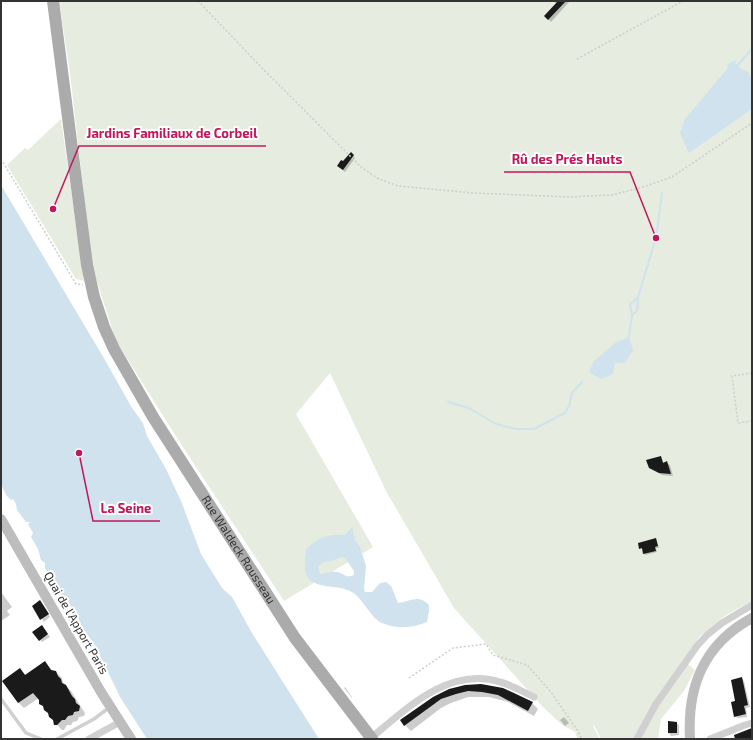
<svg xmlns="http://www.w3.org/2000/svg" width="753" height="740" viewBox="0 0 753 740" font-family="'Exo 2',sans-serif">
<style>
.green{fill:#e6ecdf}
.water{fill:#cfe2ee;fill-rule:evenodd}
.shadow{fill:#0003}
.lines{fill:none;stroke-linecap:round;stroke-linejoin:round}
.stream{stroke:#cfe2ee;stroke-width:2}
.building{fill:#1a1a1a}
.path{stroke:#cdcdcd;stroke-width:1.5;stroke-dasharray:2 2;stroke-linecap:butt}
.service{stroke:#d0d0d0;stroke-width:3.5}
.minor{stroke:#d0d0d0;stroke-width:7}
.secondary{stroke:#bdbdbd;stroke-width:10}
.primary{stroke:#ababab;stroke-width:12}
.labels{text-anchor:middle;stroke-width:4;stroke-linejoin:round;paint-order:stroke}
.street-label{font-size:12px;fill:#333;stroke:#fff}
.leader{fill:none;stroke:#c2185b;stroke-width:1.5}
.callout-dot{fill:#c2185b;stroke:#fff;stroke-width:1.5}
.callout-label{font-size:13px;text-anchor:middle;font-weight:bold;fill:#c2185b;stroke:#fff;stroke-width:4;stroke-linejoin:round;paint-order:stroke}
</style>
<rect width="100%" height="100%" fill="#fff"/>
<path class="green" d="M59,1H752V601L726,615L700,636L684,661L695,670L684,691L661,719L658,739H601L594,725L593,726L600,739H578L575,733L578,731L575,732L561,724L543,707L454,608L386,491L330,373L296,414L373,547L284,601L181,444L116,341L92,266L70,73Z
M61,119L84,281L76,279L7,165L25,148L28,150Z"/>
<path class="water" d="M735,60C739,71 743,67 749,73C753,79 752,100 752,109L689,153L680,133L685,119L727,69L728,64Z
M1,185L105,360L132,408L143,423L147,436L166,469L181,501L201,554L222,588L232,597L252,633L319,739H147L120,697L95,645L80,625L78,618L69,603L57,591L45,568V563L41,560L38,549L31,537L33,533L28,524L30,522H26L17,510L16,504L13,499L11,500L6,495L1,484Z
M629,337L633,350L625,363H615L613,374L601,379L589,372L594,361L615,343Z
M352,527L355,540L360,547L366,566L364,589L365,592H372L380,583L386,582L391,586L398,603C412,601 418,594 429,605V611L427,622C412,628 399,629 385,624C382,623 379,622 377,620C367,611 362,597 350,591C338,585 319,589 309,579C302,572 306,557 306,549C319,537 327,534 345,535ZM341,557L345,558L354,571V575C346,579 344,573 337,572C332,571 326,574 320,574L318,567L323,562L332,561Z"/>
<path class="shadow" d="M553,1H567L569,2L551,22L545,16L557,4Z
M351,154L355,158L345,172L340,168L343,162Z
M660,457L664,463H667L670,465L673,476L662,475L650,468Z
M656,539L659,548H656L657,552L645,555L643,550L640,548Z
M1,592L12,607L7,611L10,615L1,621Z
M40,602L50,617L44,622L33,606Z
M42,626L50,637L42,642L40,640Z
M45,662L53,671L56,672L62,678L63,682L71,691L85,713L84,716L79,717L77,721L73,722L71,725H67L64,730H62L54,722V720L39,698L24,708L19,703L4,681L20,670L26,675Z
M741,678L744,681L750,707L746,708L747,717L738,718L735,716Z
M345,687L352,697V698L344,688Z
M449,690L511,692L532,703L538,709L534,716L508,702L489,697H468L451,703L441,708L411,731L405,725Z
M564,717L569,723L565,726L560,720Z
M669,722L676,723L679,725V735L671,736L669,733Z"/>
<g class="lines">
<path class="stream" d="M737,66L752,49
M632,315L637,311L638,299
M629,337L632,315L630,305L638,297L656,238L662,193
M448,402L469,408L496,424L516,429H534L565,413L569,406L572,393L582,382"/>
</g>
<path class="building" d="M558,1H566L548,20L544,16Z
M351,152L354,155L343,170L337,166L341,160L343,161Z
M661,456L663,463L667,461L671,474L659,473L649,468L646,460Z
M656,538L658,546L655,547L656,551L643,554L642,548L639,549L638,543Z
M40,600L49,614L40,620L32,606Z
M42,625L48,634L39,641L32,632Z
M45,661L51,670L56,671L58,676L61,679L62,683L66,685L72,696L75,699L76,703L80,706L79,711L74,712L73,715L68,716L65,720H62L57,725H54L53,720L49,717L48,713L44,710L43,706L39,704V700L33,693L18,703L2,681L20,668L25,675Z
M742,677L748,705L744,706L746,714L734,717L731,702L735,701L731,680Z
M481,684L503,688L533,702L528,711L498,695L482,692L468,691L456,694L441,699L404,726L400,720L433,697L449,689L465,685Z
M668,721L677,722V733H668Z
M752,728V739H735L734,735Z"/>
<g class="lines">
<path class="path" d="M198,1L262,68L361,167L377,178L398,186L473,193L569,197L612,195L640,188L672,177L752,123
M577,59L683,1
M1,159L76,284L83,285
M752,373L732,376L738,423L752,421
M409,678L453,648L486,644L493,655L527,665L551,692L578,731L582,739"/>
<path class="service" d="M1,699L26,733L41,739
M57,739L94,719L110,707"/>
<path class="minor" d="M371,738C407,708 450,666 500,682C512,685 523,692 534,697
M89,739L120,722
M637,739L656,704L697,646L707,635L722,623L752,605
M710,739L745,725L752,723"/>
<path class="secondary" d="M1,519L101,692L131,739
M690,739C687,686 704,644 752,618"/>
<path class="primary" id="s1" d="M53,1L87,265L94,297L104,327L114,349L153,417L295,638L372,739"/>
</g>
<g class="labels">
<g class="street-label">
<text dy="4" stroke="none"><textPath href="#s1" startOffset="591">Rue Waldeck Rousseau</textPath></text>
<text transform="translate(76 623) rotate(60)" y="4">Quai de l'Apport Paris</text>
</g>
</g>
<path class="leader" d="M53 209L79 146H266M656 238L630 172H504M79 453L93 521H160"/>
<g class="callout-dot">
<circle cx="53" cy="209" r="4"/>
<circle cx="656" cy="238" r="4"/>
<circle cx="79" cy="453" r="4"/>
</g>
<g class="callout-label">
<text x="172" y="138">Jardins Familiaux de Corbeil</text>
<text x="567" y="164">Rû des Prés Hauts</text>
<text x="126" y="513">La Seine</text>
</g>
<rect width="753" height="740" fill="none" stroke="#333333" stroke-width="4"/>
</svg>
